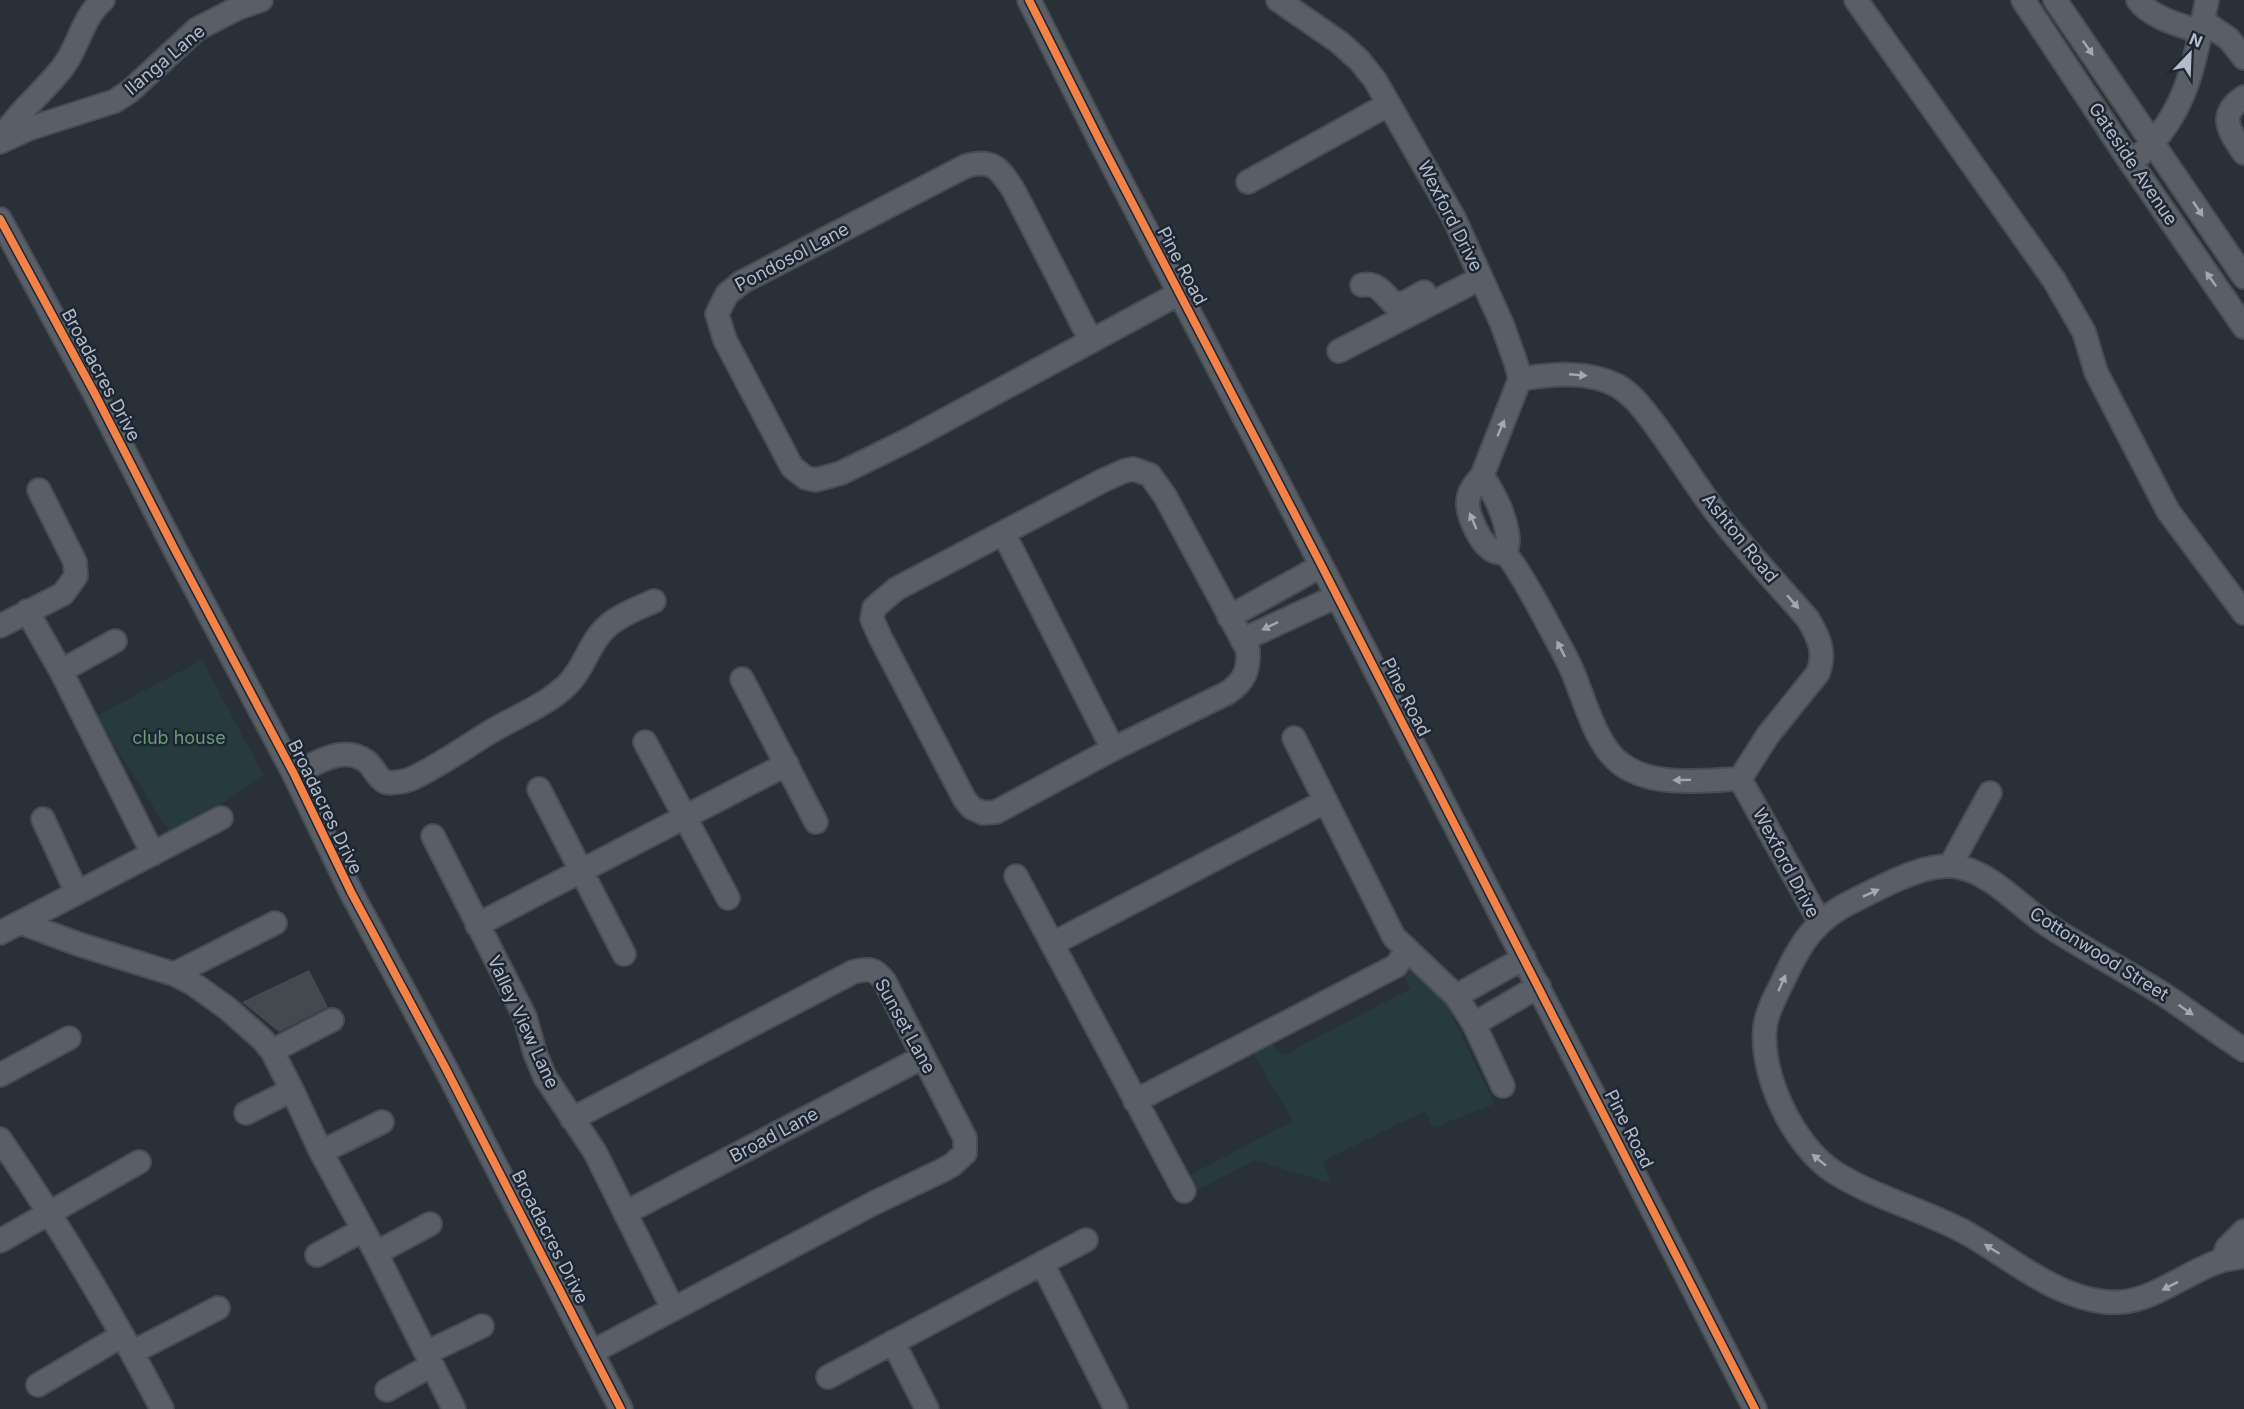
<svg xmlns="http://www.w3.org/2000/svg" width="2244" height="1409" viewBox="0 0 2244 1409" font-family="Inter,sans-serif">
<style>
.green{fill:#273a3e}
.building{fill:#444950}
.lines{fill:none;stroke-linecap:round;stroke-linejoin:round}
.minor-casing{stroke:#484c53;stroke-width:26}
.minor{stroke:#5a5e66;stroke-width:22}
.cycleway-casing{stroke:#1d2633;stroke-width:11}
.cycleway{stroke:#f48246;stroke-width:8}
.oneway{fill:#a2a9b5}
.labels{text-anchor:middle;stroke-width:5;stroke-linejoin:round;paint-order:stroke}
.street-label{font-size:18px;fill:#b4bcc9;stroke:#1d2633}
.park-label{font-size:18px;fill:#6b9a76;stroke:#1d2633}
</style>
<rect width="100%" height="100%" fill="#2a3038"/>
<path class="green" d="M202,660L264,776L172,836L96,716Z
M1410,967L1443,996L1494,1104L1433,1128L1425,1111L1323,1161L1332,1184L1255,1160L1198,1190L1188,1176L1293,1121L1252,1051L1270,1041L1282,1056L1410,989L1401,972Z"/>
<path class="building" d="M309,970L328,1007L279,1032L242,1002Z"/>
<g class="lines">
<defs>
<path id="minor" d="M1029,0L1102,145L1315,553L1755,1409
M1278,0L1339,42L1359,60L1375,80L1454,218L1502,324L1516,363L1520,379L1482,476C1468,490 1464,502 1472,521C1476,531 1482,544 1492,550C1496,553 1501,552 1505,554C1513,559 1540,609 1546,620C1554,636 1564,652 1571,668C1584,697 1595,745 1621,764C1654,788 1702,780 1740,779
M1856,0L2054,280L2084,332L2096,372L2168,511L2244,613
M2023,0L2131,163L2244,327
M2055,0L2244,277
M2138,0C2149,17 2182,26 2201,32
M2203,21L2229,39L2244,58
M2244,97C2217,115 2229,131 2244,153
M0,141C17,112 43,93 63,67C79,46 82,18 103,0
M0,142L28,129L115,101L130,91L197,29L238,8L261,0
M2141,154C2188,112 2195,59 2207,0
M1248,182L1389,104
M0,219L96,396L174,548L294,774L351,892L445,1067L621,1409
M1362,285C1378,282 1384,294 1394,304L1406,302L1424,292
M1091,341L1014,191C1000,169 993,158 966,166L742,282L727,294L717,314L725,340L792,467L806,478L816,480L841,473L908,440L1180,293
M1339,351L1481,278
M1520,379C1552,374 1588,370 1618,386C1633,395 1643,409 1653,422C1675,451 1694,483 1716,512C1744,549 1777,583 1808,619C1819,638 1826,652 1818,673L1768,735L1740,779
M1133,469L1150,475L1165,496L1248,650C1249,671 1244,682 1227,693L1113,749L996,812L983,813L972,808L965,800L880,637L872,619L874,608L896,589L1102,481L1124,471Z
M1482,476C1494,492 1507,519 1508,540C1508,545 1506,550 1506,555
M1004,534L1113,749
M27,611L61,671L153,854
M1229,617L1321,566
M0,626L63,594L76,576L75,562L39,490
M1242,640L1337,596
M61,671L115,641
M742,679L816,822
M1294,738L1394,937L1456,996L1474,1024L1503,1086
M645,742L728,898
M294,774C315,764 343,744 366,761C374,767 376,777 385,782C394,784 402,782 411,779C439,766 464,748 490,732C515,717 547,705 568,684C583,669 587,650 600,634C612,618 636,609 654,601
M1740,779L1820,922
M539,789L624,954
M43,819L77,893
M433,836L525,1017L535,1053L545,1077L595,1152L673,1309
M1950,866L1990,793
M1016,876L1184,1191
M22,923L78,944L174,974L192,983L227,1008L262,1039L272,1051L292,1090L321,1152L376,1253L454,1409
M477,925L787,764
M0,933L221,818
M1052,944L1326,801
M174,974L275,923
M1456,996L1524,958
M1474,1024L1539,986
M2244,1050C2217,1032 2190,1012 2163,994C2124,970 2084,949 2046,924C2017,904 1994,875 1959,867C1926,861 1884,886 1855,900C1816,918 1800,943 1783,981C1776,995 1767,1011 1765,1027C1760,1075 1793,1145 1834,1172C1873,1197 1921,1209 1963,1231C2009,1256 2051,1296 2106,1302C2150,1306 2181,1274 2220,1261C2228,1258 2236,1259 2244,1256
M272,1051L332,1020
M0,1075L69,1038
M1135,1101L1396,966L1407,950
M246,1113L292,1090
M572,1119L853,972C869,968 875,968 885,982L965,1138V1153L952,1165L941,1171L874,1203L592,1352
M0,1139C59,1225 114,1316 162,1409
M321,1152L382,1122
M625,1213L923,1057
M0,1241L139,1162
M376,1253L430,1224
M317,1255L363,1230
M2223,1259L2227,1248L2244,1231
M1042,1263L1116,1409
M893,1342L927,1409
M133,1352L218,1308
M426,1353L482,1326
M828,1377L1086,1240
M38,1385L121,1336
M387,1390L432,1365"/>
</defs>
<use href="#minor" class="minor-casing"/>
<use href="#minor" class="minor"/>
<defs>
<path id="cycleway" d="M1029,0L1102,145L1315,553L1755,1409
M0,219L96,396L174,548L294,774L351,892L445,1067L621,1409"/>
</defs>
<use href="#cycleway" class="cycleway-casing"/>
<use href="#cycleway" class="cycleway"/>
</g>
<defs><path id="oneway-solid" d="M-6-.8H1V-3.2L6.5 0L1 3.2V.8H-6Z" transform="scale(1.5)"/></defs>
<g class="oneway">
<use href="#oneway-solid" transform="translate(2088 48) rotate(55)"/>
<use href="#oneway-solid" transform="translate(2198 209) rotate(56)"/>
<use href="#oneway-solid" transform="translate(2211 279) rotate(-125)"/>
<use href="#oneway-solid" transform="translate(1578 375) rotate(5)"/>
<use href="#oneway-solid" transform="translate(1501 428) rotate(-67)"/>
<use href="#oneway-solid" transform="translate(1473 521) rotate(-113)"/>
<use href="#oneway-solid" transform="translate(1793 602) rotate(49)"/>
<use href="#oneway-solid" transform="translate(1270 626) rotate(154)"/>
<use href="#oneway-solid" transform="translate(1561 649) rotate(-117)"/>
<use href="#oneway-solid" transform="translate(1682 780) rotate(179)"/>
<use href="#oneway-solid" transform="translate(1871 893) rotate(-24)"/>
<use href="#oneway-solid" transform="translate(1782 983) rotate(-66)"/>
<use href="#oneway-solid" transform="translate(2186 1010) rotate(35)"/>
<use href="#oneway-solid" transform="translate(1819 1160) rotate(-141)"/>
<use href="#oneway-solid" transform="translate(1992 1249) rotate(-148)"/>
<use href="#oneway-solid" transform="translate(2170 1286) rotate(153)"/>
</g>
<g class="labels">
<g class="street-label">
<text transform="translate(165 60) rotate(-40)" y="6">Ilanga Lane</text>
<text transform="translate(2133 164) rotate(56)" y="6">Gateside Avenue</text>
<text transform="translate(1450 216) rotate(63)" y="6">Wexford Drive</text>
<text transform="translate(792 257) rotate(-28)" y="6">Pondosol Lane</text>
<text transform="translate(1182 266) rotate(62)" y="6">Pine Road</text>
<text transform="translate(101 375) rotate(62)" y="6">Broadacres Drive</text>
<text transform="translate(1740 538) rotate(51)" y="6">Ashton Road</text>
<text transform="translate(1406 697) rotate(63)" y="6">Pine Road</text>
<text transform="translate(325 807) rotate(64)" y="6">Broadacres Drive</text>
<text transform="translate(1786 863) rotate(62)" y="6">Wexford Drive</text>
<text transform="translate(2099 954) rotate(32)" y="6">Cottonwood Street</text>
<text transform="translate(523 1022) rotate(65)" y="6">Valley View Lane</text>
<text transform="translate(905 1026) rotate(61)" y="6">Sunset Lane</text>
<text transform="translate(1629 1129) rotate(63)" y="6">Pine Road</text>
<text transform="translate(774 1135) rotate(-28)" y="6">Broad Lane</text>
<text transform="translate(550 1237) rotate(63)" y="6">Broadacres Drive</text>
</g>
<g class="park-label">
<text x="179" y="744">club house</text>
</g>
</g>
<g transform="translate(2190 54) rotate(23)" stroke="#1d2633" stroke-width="4.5" paint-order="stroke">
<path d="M0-4.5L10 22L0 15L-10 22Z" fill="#b4bcc9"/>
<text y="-9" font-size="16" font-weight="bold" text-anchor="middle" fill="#b4bcc9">N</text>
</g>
</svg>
